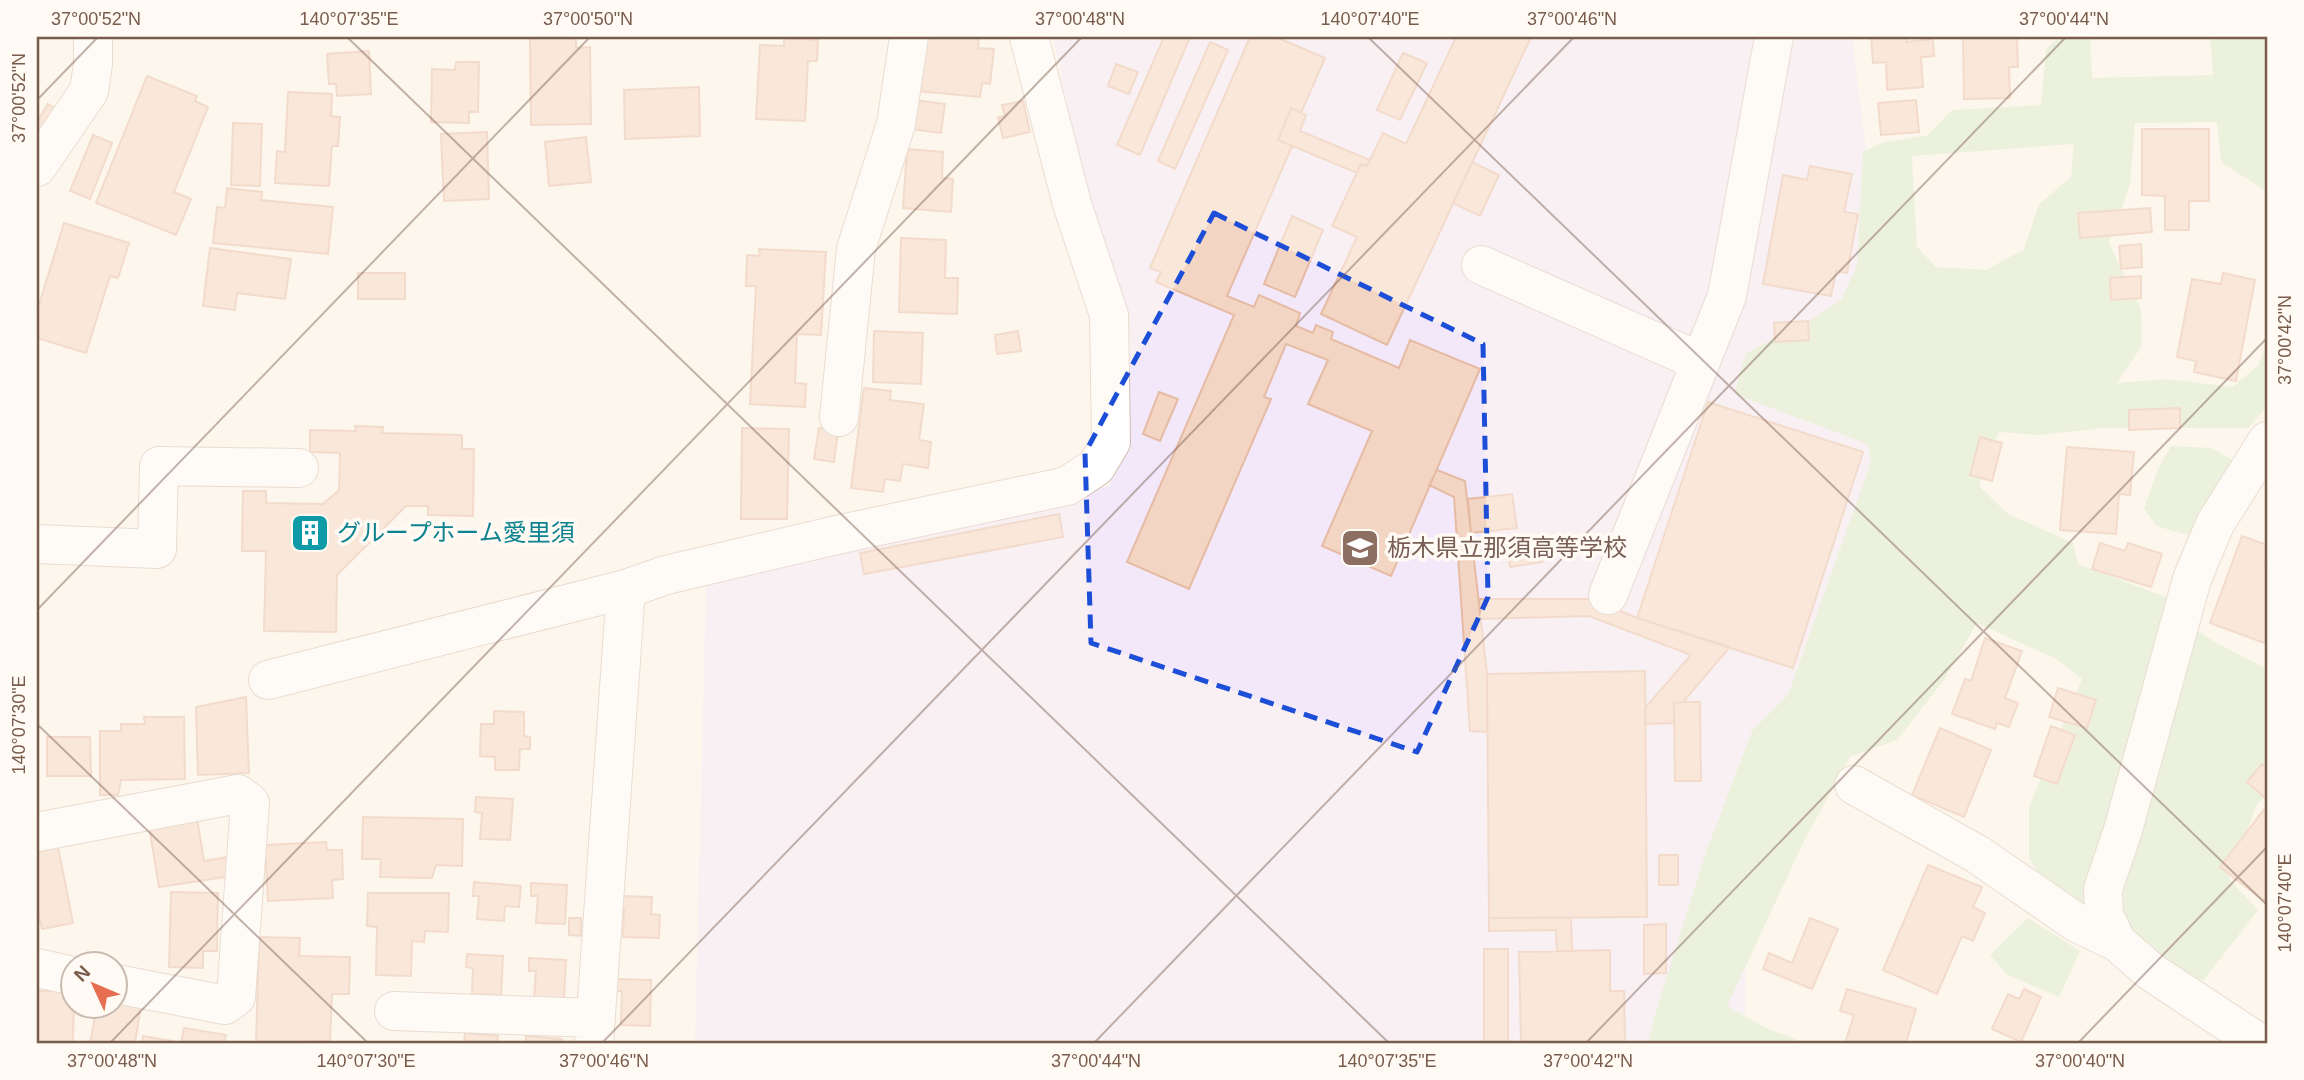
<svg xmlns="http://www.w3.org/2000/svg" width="2304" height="1080" viewBox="0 0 2304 1080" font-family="Arial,'Noto Sans JP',sans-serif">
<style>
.education{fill:#f3e8fa}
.green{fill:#d8ecc9;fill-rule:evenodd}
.building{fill:#f3d5c3;stroke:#e6bba3;stroke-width:2}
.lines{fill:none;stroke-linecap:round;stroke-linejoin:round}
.minor-casing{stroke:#d1beb0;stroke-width:40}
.minor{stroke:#fff;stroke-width:38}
.marked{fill:none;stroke:#1d4ed8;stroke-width:5;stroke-dasharray:14 9;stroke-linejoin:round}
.ticks{fill:none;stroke:#7a5c4d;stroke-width:2;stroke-opacity:0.45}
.labels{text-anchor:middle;stroke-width:7;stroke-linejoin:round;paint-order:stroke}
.culture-label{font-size:24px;fill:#0d838f;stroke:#fffaf3;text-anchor:start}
.education-label{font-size:24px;fill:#785e54;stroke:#fffaf3;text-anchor:start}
.neatline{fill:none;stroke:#7a5c4d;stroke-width:2.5}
.ticks-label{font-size:18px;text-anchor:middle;fill:#7a5c4d}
</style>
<rect width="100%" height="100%" fill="#fdf6ec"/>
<path class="education" d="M1053,37H1852L1901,432L1749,858L1744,1043H695L706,583L1016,512L1109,486L1123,446L1128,314L1089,204Z"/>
<path class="green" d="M2059,37H2090L2092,78L2213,75L2210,37H2267V192L2221,162L2217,122L2135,123L2130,185L2109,243L2141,309L2142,346L2117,383L2167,379L2232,387L2259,365L2267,340V407L2248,428H2104L2038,435L1999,432L1979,486L2008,514L2073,543L2078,564L2166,597C2186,633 2232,650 2267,669V795L2257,804L2229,879L2258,910L2204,980H2189L2047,888L2029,858V807L2082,679L2056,659L1977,623L1944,680L1897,740L1850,757L1804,841L1727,1006L1766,1028L1805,1043H1648L1655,1014L1706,852L1752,731L1788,695L1871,462L1868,444L1734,394L1746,353L1816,317L1841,300L1857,266L1863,152L1881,143L1928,135L1952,110L2041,105L2046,49ZM2074,144L2071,177L2039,204L2024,249L1986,270L1936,267L1917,247L1912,156Z
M2171,446L2212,448L2232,460L2191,536L2156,526L2144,508L2158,469Z
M2028,918L2080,951L2059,997L2007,975L1990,955Z"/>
<path class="building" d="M530,37H576V48L590,47L591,124L531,125Z
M923,37H979L978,48L994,49L990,84L982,83L980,97L918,91Z
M1164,37H1190L1140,155L1117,145Z
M1250,37H1276L1325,58L1301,113L1291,108L1278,140L1292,146L1227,296L1254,307L1259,295L1300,313L1296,326L1313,333L1316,325L1333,332L1331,339L1399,368L1410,340L1480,369L1391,576L1322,546L1372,431L1308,404L1328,360L1286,344L1264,397L1271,399L1189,589L1127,562L1234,315L1156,282L1161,272L1150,268Z
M1456,37H1531L1387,345L1321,314L1357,237L1332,226L1361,164L1367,166L1383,133L1406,144Z
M1871,37H1906L1907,42L1933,39L1934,56L1921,57L1923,87L1887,90L1886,62L1873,63Z
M1963,37H2017L2018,67H2009L2010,98L1964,99Z
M784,38L818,40L817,61H808L805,121L756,119L760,45L784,46Z
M1210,42L1228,50L1175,169L1158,161Z
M369,51L371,94L337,96L336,84H329L327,54Z
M1403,53L1427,63L1400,120L1377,110Z
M456,62H479L478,112H469V123L431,122L432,69L455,70Z
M1116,64L1138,72L1129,94L1108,86Z
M147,76L197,96L195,101L208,107L174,192L191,199L176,235L96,203Z
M699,87L700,136L625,139L624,90Z
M288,92L332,94L331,116L340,117L338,146H332L329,186L275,183L277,151L285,152Z
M914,100L945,104L941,133L910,129Z
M1916,100L1919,132L1881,135L1878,103Z
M1023,101L1030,132L1003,138L998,117L1005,116L1002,105Z
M48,104L59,111L37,147V122Z
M1291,108L1306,115L1300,131L1370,160L1367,166L1361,164L1357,173L1278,140Z
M233,123L262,124L260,186L231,185Z
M2142,129H2209V201H2189V230H2165V196L2142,195Z
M487,132L489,199L444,201L441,134Z
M93,135L112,143L90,199L70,191Z
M586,137L591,182L549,186L545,142Z
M907,149L943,152L942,178L953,179L951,212L903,208Z
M1472,162L1499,175L1480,216L1453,203Z
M1810,166L1852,174L1844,212L1858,214L1847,273L1836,271L1831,296L1763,284L1783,175L1807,180Z
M227,188L262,192L261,200L333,207L328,254L213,243L217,207L225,208Z
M2150,208L2152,232L2080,238L2078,213Z
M1292,216L1323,230L1295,297L1264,284Z
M64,223L129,243L118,278L110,276L86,353L37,338V304L39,305Z
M901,238L946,240L945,278H958L957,314L899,312Z
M2141,244L2142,267L2121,269L2119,246Z
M210,248L291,259L285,299L237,293L235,310L203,306Z
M759,249L826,252L821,335L797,334L795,383L806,384L805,407L750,404L756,286H746L747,255L760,256Z
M358,273H405V299H358Z
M2223,273L2255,280L2236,381L2194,372L2196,361L2177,357L2192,279L2221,284Z
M2141,276V298L2111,300L2110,278Z
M1808,321L1809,340L1775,342L1774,323Z
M874,331L923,333L921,384L873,382Z
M1018,331L1021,351L997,354L995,335Z
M864,388L891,391L890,400L924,404L919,440L931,442L928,468L903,464L900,481L885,479L883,492L851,488Z
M1159,392L1178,399L1160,441L1143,434Z
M1708,402L1863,452L1793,668L1637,618Z
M2180,408V428L2129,430V410Z
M355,426L383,427L382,433L462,435V449H474L473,516L428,515V506H406L337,575L336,632L264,631L266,551H242L243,491H266V503L323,504L339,490L340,453L310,452V430L356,431Z
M742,428L789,429L787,519H741Z
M819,428L838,431L834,462L814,459Z
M1980,437L2002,443L1992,481L1970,475Z
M2067,447L2134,452L2130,495L2119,494L2116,534L2060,530Z
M1437,470L1465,481L1487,674V732L1470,731L1454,497L1429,485Z
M1512,494L1517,528L1471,533L1468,499Z
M1059,514L1063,537L864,574L860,553Z
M2242,536L2267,545L2265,567L2267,568V644L2210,623Z
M1539,539L1542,562L1510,567L1507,544Z
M2100,543L2125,551L2128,543L2162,554L2151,587L2092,569Z
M1479,599H1593L1637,618L1730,647L1683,702L1674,703V723L1645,724V708L1691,655L1589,616L1480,619Z
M1985,638L2022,651L2005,698L2018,703L2009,727L1997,723L1995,729L1952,714L1965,679L1971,681Z
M1645,671L1647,917L1489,918L1487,674Z
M2058,688L2096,700L2087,728L2049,717Z
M246,697L249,773L198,775L196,707Z
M1683,702H1700L1701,781H1675L1674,703Z
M494,711L524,712V736L530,737V749H520L519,770H495V757L480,756L481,724H494Z
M144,717H184L185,779L121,780L118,795H100V731H121V724H145Z
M2051,726L2075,735L2057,784L2034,776Z
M1940,728L1991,750L1964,817L1912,795Z
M47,737H90L91,776H47Z
M2262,764L2267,768V795L2265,798L2247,782Z
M476,797L513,799L510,840L480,839L482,813L475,812Z
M2265,808L2267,810V903L2220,867Z
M363,817L463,819L462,866L436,865L432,878L380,877L381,859H362Z
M197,818L204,861L229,857L232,876L159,887L149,826Z
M326,842L327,850H342L343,879L332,880L333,898L268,901L265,845Z
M58,847L73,923L42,929L37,908V852Z
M1659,855H1678V885H1659Z
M1928,865L1982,887L1973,907L1985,913L1973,941L1962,936L1937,994L1883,970Z
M474,882L521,886L519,907L505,906L504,921L477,919L479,896H473Z
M531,883L567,885L565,924L536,923L538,896H531Z
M171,892L218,893L217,951H203V968L169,967Z
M368,893H449L448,932L425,931L424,942L412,941L411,976L376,975L377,927L367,926Z
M618,896L652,897L651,914L660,915L659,938L623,937L624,909L618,908Z
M569,918H581V936L569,935Z
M1489,918H1571L1572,951H1557L1556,930L1489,931Z
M1810,918L1838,929L1812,989L1763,969L1769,953L1792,963Z
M1666,924V973L1644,974V925Z
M259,937L300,938L299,956L350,957L349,994H332L330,1041L256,1043Z
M1484,949H1508V1043H1484Z
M1610,950V991H1624L1625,1043H1521L1519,952Z
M467,954L503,956L501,995L472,994L473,968L466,967Z
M529,958L566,960L564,999L534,998L536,971H529Z
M614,979L651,980L650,1026L621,1025L622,991H614Z
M1847,989L1916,1009L1906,1043H1845L1854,1015L1840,1011Z
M2024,989L2041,997L2021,1042L1992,1029L2008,994L2019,999Z
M37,991H74L73,1043H37Z
M116,999L141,1004L135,1043H90L97,1006H116Z
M184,1028L226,1035L224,1043H181Z
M465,1033L498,1036L497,1043H464Z
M143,1036L173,1041L172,1043H142Z
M526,1036L562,1039V1043H526Z"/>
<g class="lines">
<defs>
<path id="minor" d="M37,167L89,91L93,64V37
M1481,265L1701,362
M839,417L856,249L896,124L909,37
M37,544L157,549L159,466L299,468
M1608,595L1727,296L1774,37
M268,680L626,589L666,575L841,534L1067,486L1096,467L1111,442L1109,315L1072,204L1029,37
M1854,785L1977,854L2077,923L2117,942
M37,832L238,794L250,803L236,997L225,1005L116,984
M37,968L74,976
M394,1011L595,1018
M594,1043L626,589
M2259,1043L2150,971L2117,942L2104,915L2103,889L2123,830L2192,579L2215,524L2267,441"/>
</defs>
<use href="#minor" class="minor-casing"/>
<use href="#minor" class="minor"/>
</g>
<path d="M0 0H2304V1080H0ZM1214,213L1483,344L1488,597L1417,752L1091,643L1085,453Z" fill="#fdf6ec" fill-opacity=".55" fill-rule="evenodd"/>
<path class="marked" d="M1214,213L1483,344L1488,597L1417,752L1091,643L1085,453Z"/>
<path class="ticks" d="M347,37L1389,1043M1368,37L2267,905M37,100L98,37M37,610L590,37M37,724L368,1043M110,1043L1082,37M602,1043L1574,37M1094,1043L2066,37M1586,1043L2267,338M2078,1043L2267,847"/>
<defs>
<symbol id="building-square" viewBox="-11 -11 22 22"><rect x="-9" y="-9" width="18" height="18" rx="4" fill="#0f9aa8" stroke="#fffaf3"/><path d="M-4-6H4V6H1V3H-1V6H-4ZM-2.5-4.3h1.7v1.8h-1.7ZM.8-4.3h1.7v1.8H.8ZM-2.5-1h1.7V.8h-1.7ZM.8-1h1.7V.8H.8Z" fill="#fff"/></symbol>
<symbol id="school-square" viewBox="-11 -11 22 22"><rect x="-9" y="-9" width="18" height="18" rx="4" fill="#8d6e63" stroke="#fffaf3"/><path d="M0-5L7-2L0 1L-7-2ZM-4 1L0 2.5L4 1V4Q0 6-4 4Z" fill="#fff"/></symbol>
</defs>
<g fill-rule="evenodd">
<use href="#building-square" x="288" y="511" width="44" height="44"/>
<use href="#school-square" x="1338" y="526" width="44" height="44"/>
</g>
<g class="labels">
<g class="culture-label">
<text x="337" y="541">グループホーム愛里須</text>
</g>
<g class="education-label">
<text x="1387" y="556">栃木県立那須高等学校</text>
</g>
</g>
<rect width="2304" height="1080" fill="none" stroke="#fffaf3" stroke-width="77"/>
<g transform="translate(94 985) rotate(314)"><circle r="33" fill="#fffaf3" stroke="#cabbb1" stroke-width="2"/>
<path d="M0-5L12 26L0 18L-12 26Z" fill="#e76f51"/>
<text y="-10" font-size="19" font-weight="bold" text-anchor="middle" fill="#7a5c4d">N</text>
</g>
<rect x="38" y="38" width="2228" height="1004" class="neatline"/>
<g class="ticks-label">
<text x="96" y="25">37°00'52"N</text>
<text x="349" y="25">140°07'35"E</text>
<text x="588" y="25">37°00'50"N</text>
<text x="1080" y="25">37°00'48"N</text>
<text x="1370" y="25">140°07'40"E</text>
<text x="1572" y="25">37°00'46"N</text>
<text x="2064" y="25">37°00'44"N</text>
<text transform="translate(19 98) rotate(-90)" y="6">37°00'52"N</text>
<text transform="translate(2285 340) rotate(-90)" y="6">37°00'42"N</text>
<text transform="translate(19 725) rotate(-90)" y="6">140°07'30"E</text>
<text transform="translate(2285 903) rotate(-90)" y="6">140°07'40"E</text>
<text x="112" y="1067">37°00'48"N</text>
<text x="366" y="1067">140°07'30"E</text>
<text x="604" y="1067">37°00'46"N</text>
<text x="1096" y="1067">37°00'44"N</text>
<text x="1387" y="1067">140°07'35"E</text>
<text x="1588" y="1067">37°00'42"N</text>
<text x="2080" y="1067">37°00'40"N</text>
</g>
</svg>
